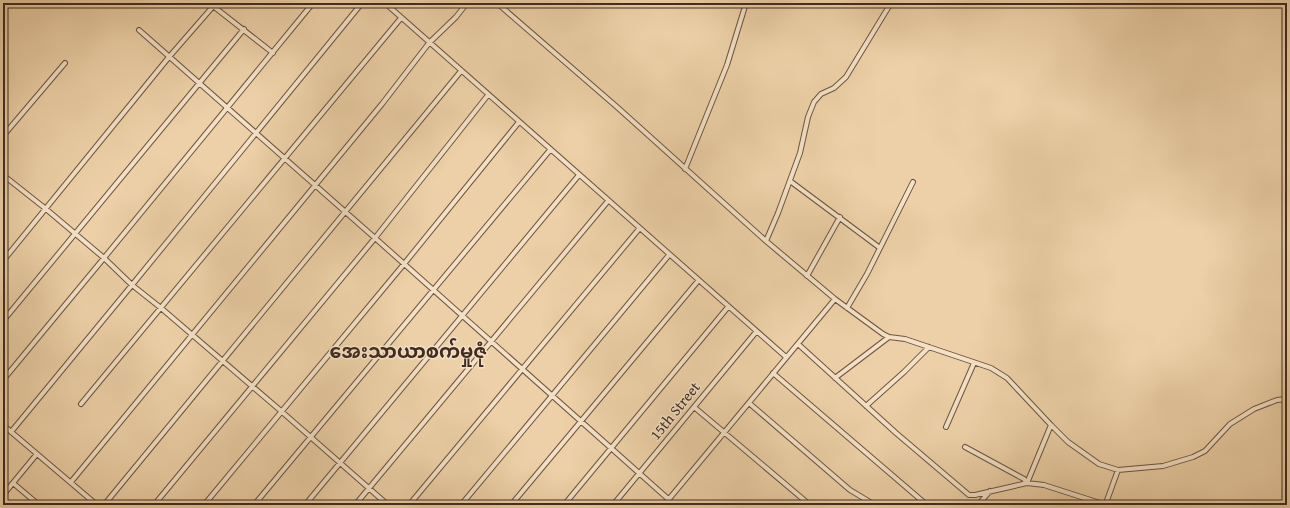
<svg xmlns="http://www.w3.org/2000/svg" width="1290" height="508" viewBox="0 0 1290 508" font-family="'Gentium Book Plus','Noto Sans Myanmar',serif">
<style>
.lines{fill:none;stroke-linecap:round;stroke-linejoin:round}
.minor-casing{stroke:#6c5542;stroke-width:6}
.minor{stroke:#f3e0c6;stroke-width:4}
.labels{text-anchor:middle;stroke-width:3;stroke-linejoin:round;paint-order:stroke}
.street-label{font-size:15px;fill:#412c21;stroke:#f3e0c6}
.district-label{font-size:19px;font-weight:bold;fill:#412c21;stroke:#f3e0c6}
</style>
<rect width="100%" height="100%" fill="#edd0a7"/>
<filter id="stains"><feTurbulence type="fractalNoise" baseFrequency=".005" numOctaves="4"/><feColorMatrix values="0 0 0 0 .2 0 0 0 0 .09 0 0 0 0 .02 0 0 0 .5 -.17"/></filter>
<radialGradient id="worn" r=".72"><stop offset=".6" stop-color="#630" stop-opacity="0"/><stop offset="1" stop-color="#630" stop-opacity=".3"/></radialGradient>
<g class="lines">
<defs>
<path id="minor" d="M385,3L786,357
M497,3L617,107L766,241L835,299L883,334L889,337L905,339L991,368L1007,378L1051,425L1068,442L1099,464L1118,470L1163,466L1193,457L1205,451L1230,424L1254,409L1277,400L1287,399
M213,6L273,53
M139,30L375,238L675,505
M3,136L65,63
M685,169L727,65L746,3
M3,175L46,209L104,258L132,285L161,308L281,411L388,505
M790,181L880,248
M766,241L778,213L800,153L808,117L814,102L821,94L834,88L846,77L891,3
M3,261L169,57L216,3
M807,276L840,217
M847,308L867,274L913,182
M3,321L244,29
M798,344L896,433L969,495H975L1027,483L1044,485L1103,504L1106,503L1118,470
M773,373L927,505
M835,378L889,337
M3,380L104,258L313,3
M749,403L850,490L875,505
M81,404L401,18
M866,406L904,372L929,347
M694,407L810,505
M3,425L97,505
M946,427L974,363
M11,432L132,285L362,3
M965,447L1024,479L1027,483
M71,482L382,104L429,43L456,17L467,3
M13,483L39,505
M1027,483L1051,425
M3,495L36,455
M104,505L461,71
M154,505L375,238L488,95
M204,505L404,264L519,122
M254,505L550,150
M305,505L579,175
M355,505L608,201
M409,505L639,229
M461,505L669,255
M511,505L698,281
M564,505L728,307
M613,505L756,332
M664,505L835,299
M978,505L990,491"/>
</defs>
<use href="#minor" class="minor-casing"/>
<use href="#minor" class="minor"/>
</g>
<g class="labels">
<g class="street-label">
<text transform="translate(675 411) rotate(-51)" y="5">15th Street</text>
</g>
<g class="district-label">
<text x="408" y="358">အေးသာယာစက်မှုဇုံ</text>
</g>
</g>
<rect width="1290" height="508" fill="none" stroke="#edd0a7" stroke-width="16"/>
<rect x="4" y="4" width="1282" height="500" fill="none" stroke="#412c21" stroke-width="2"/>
<rect x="8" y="8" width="1274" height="492" fill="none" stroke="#412c21"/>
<rect width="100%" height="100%" filter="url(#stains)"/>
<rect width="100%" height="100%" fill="url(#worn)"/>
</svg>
